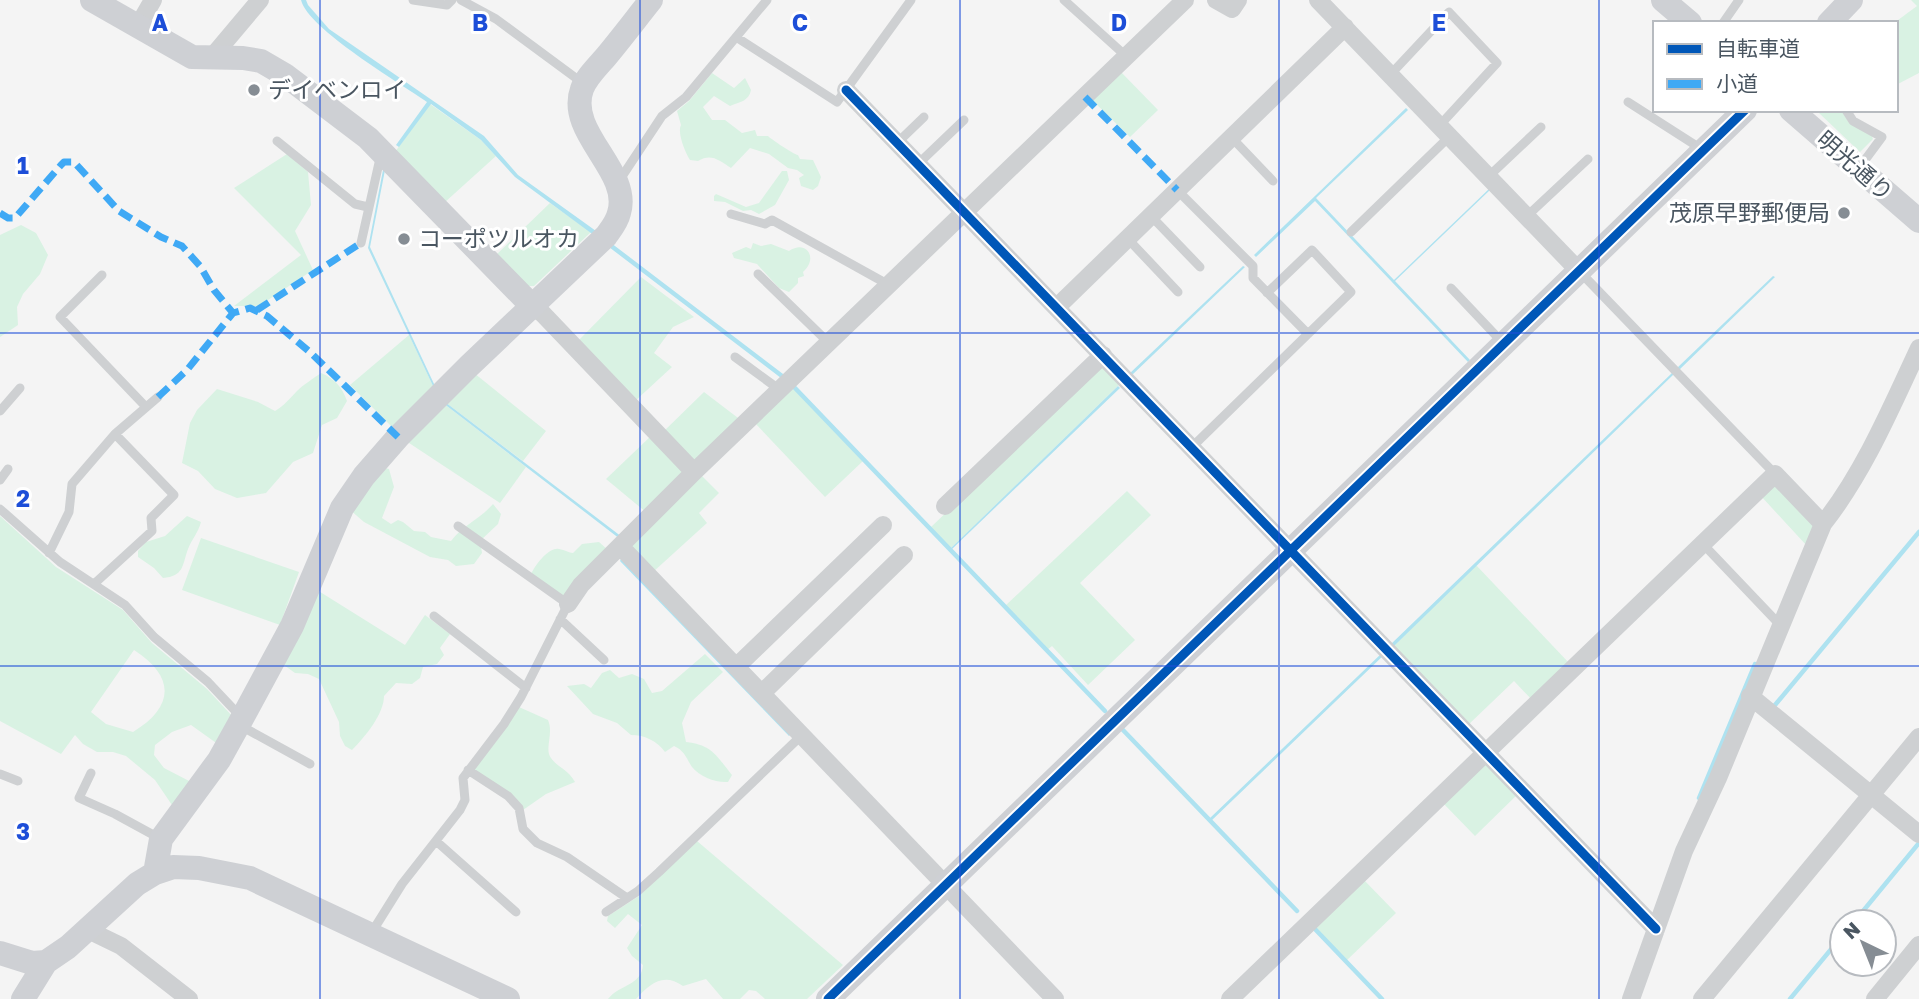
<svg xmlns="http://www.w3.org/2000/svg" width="1919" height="999" viewBox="0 0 1919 999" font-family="'Golos Text','Noto Sans JP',sans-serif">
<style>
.green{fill:#d9f2e3;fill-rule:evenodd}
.water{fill:#aee2f0}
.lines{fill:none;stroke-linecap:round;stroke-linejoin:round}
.stream{stroke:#aee2f0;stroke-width:4.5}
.lane{stroke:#ced0d2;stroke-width:9}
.street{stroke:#ced0d2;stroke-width:18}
.secondary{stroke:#ced0d4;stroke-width:24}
.quiet{stroke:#3fa9f5;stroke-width:7;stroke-dasharray:14 7;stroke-linecap:butt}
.cycleway-casing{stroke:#fff;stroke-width:13}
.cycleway{stroke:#0057b8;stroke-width:9}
.grid{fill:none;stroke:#1d4ed8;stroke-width:2;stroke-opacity:0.55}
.poi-dot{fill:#868d94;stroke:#fff;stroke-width:2.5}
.labels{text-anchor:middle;stroke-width:6;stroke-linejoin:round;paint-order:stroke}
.poi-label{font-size:23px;fill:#4a5661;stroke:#fff;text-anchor:start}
.street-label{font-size:23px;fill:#4a5661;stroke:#fff}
.grid-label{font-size:23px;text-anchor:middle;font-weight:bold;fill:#1d4ed8;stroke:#fff;stroke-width:6;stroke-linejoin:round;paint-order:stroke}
</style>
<rect width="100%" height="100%" fill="#f4f4f4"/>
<path class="green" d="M1911,0H1919V73L1896,85V23H1894L1917,6Z
M1120,71L1158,110L1130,137L1091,99Z
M712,73L734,88L745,78L751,90C749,101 740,102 730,106L714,96L703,107L712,120H725L742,133L755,130L757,136H768C771,139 793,154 798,155L800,159L813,160L821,177L818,186L813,190L801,186L799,178L804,175L797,170L788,168L769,154L750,148L731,168C719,160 711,153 698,161L690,160C685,152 677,133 681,125L677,111L689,101Z
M430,104L481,140L496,156L444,203L395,152Z
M1822,110H1841L1850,124L1870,132L1873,139L1860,152L1819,113Z
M287,154L308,172L311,205L295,231L313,270L259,306H234L301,255L234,188Z
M782,171H787L789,180L775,205L759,214L751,210L743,211L725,202L714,201V196L716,194L746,207L759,203Z
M550,203L591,232L534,286H525L495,256Z
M21,225L36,233L48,255L40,274L23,294L17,307L18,325L0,337V235Z
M753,243L761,246L771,244L789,251C806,239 819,258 803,272L804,276L798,278V283L789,292L779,288L757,264L734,258L732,253L746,247L751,249Z
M641,277L694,317L673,327L654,353L672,367L634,402L577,342Z
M409,335L433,386L396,431L350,385Z
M1103,362L1122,382L950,549L930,528Z
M321,373C335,379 342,387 347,401L337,418L322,425L313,453L293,462L266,493L237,498L215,489L198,471L182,463L190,423L197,410L217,389L258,402L275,411C285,405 289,399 297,391C303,385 314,378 321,373Z
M474,373L546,431L523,461L445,402Z
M791,386L863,461L825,497L755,423Z
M704,392L742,421L698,464L663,432Z
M443,403L526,467L500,503L406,441Z
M652,435L685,470L647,513L606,479Z
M381,467L389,469L394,487L382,518L391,524L398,520L403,522L414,531L425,532L431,537L451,541C462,526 480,519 493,504L501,514L498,524L480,541L482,553L474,564L456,566L448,560L430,557L364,522L349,509Z
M701,475L719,493L699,513L707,523L653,572L631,545Z
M1774,482L1818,523L1807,546L1760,495Z
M1127,491L1151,515L1080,583L1135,640L1088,685L1052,646L1047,650L1005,606Z
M0,516L56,567L123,610L152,643L207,689L234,718L219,745L191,725L172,732L155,745L154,755L164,768L193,783L174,808L155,780L126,756L113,752H97L83,744L75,735L61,754L0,721ZM134,650C175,676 175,707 133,732L106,724L91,712Z
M187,516L201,522C198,533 192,539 188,549C182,566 184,576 163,578L154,568L138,557V551L146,542L165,536Z
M201,538L299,572L280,625L182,590Z
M599,542L608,550L565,597L531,574C535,566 546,550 556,549C561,548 568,553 573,553L582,544Z
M1476,565L1570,664L1533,701L1514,681L1467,726L1392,648Z
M317,590L405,645L425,615L450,634L440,648L444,655L437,664L423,667L420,678L412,684L396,683L384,696C384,714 365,737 352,750L345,746L340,736L339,722L319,679L308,674L295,673L281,663Z
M705,654L723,672L691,702L682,723L686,742C712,745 716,755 732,775L728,782C716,783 700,777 692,767C686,758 685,751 674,746L665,752C657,741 645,735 631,735L617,723L593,714L567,686L584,684L591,688L602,673L610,670L619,678L632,674L644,679L652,693L662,691Z
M519,707L548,720C554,734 544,749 551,758C558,768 567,768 575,782L546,794L523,810L473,770L498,739Z
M1487,758L1520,792L1475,836L1442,802Z
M697,841L843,965L807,999H765L756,991L749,990L740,999H723L706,979L683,986C663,972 650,984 636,999H608C620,984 641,986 643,965L632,956L627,948L642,925L628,914L615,928L607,921L608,916L639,896Z
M1363,879L1396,913L1346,961L1313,927Z"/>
<path class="water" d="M301,0H306L308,5L329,29L484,136L518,175L596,231L595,236L515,177L481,140L431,104L399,147L396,145L427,102C400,83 308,29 301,0Z
M1406,108L1408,110L1316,198L1394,280L1490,188L1491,189L1395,281L1470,360L1468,362L1315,201L1256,257L1254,255Z
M383,170H385L370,247L435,386H433L368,248Z
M1243,266L1245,267L1131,376L1129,374Z
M1773,276L1775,277L1679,370L1677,368Z
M1672,373L1674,374L1392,648L1390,645Z
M1118,386L1120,388L951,550L950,549Z
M445,402L622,537L620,539L443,403Z
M621,559L791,734L789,736L620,561Z
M1383,652L1385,654L1211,821L1209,819Z"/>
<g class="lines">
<path class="stream" d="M610,245L782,376
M795,388L1105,711
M1775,705L1919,532
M1122,729L1297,911
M1699,798L1755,664
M1854,922L1919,843
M1313,927L1382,999
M1790,999L1842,936"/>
<path class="lane" d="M413,0L447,5L452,0
M461,0L496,19L584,84
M1064,0L1127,57
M1723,23L1739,0
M736,37L837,102L911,0
M1390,75L1449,12L1497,63L1440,125
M1628,102L1703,150
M1846,110L1853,121L1882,137L1859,168
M1232,138L1273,181
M277,141L355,204L368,207
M897,143L924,117
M918,164L964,120
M1489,176L1541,127
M619,181L662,116L686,97L767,0
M1177,190L1253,266V278L1308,334
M731,214L765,224L772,220L889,285
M1151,216L1200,267
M1527,216L1588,159
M1351,232L1450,136
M1127,238L1178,292
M361,243L381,154
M1581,273L1775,474
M758,274L829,343
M102,275L60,317L146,407
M1451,288L1503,343
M735,357L780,390
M0,411L20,388
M115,434L158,397
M1192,447L1351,292L1312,250L1267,293
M0,480L8,469
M0,509L60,562L125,605L154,637L208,682L241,717
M1702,543L1780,625
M49,553L69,512L72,484L115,434L174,495L151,518L152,531L94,584
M434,616L526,688
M560,619L604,660
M241,726L310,764
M468,770L508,796L519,808L523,829L537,843L567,857L627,898
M91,773L79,798L115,814L159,838
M0,774L18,781
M436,841L516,912
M606,912L638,891L659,872L802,735
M372,932L402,884L460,810L465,800L463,778L504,724L521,697L568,604L458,526"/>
<path class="street" d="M1216,0L1232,9L1238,0
M1318,0L1580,272
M138,26L153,0
M212,57L260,0
M846,90L1656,929
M532,306L543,314L694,472
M1057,307L1345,27
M945,506L1103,355
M620,546L1055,999
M568,604L581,585L694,472L1185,0
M736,667L883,525
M762,693L904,555
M1750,696L1919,834
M88,930L121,946L189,999
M1230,999L1775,474L1823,524
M1631,999L1684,851L1718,778L1823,524C1864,472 1891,408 1919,348
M1702,999L1919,737
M1875,999L1919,945"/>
<path class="secondary" d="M92,0L192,57L243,58L261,61L285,75L368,138L532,306
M1663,0L1690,23
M1829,23L1851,0
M1791,110L1919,221
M155,873L161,839L219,760L239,724L292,626L342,508L364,476L398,437L469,366L606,236C611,229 617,222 619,213C632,171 566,133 582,89C586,78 596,68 604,59C620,40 635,20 651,0
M0,953L32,963L46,962
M23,999L46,962L68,947L137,884L155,873L173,867L199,868L250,878L508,999
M828,999L1745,110"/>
<path class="quiet" d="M1085,97L1177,190
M0,213L8,218H15L61,165L64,162H74L119,211L161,237L182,246L200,266L214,290L233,313
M257,310L361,243
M158,397L187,370L233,313L250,308L267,316L311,353L398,437"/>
<defs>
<path id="cycleway" d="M846,90L1656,929
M828,999L1745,110"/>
</defs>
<use href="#cycleway" class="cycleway-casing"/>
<use href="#cycleway" class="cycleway"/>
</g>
<path class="grid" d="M320,0V999M640,0V999M960,0V999M1279,0V999M1599,0V999M0,333H1919M0,666H1919"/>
<g class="poi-dot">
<circle cx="254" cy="90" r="7"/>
<circle cx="1844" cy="213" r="7"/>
<circle cx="404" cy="239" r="7"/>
</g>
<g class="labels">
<g class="poi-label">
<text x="268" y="98">デイベンロイ</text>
<text x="1830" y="221" text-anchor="end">茂原早野郵便局</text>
<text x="418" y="247">コーポツルオカ</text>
</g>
<g class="street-label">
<text transform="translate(1855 166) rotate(41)" y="8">明光通り</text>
</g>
</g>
<g class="grid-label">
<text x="160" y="31">A</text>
<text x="480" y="31">B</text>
<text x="800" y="31">C</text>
<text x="1119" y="31">D</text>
<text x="1439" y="31">E</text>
<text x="23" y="174">1</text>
<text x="23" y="507">2</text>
<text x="23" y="840">3</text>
</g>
<rect x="1653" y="21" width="245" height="91" fill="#ffffff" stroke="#b7bbc0" stroke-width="2"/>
<rect x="1667" y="44" width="35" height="10" fill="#0057b8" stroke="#b7bbc0" stroke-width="2"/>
<text x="1716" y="56" font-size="21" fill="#4a5661">自転車道</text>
<rect x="1667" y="79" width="35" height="10" fill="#3fa9f5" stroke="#b7bbc0" stroke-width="2"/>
<text x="1716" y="91" font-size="21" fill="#4a5661">小道</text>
<g transform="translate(1863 943) rotate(317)"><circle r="33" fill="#ffffff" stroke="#b7bbc0" stroke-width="2"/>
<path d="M0-5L12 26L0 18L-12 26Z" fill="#868d94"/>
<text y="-10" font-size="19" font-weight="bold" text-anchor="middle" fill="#4a5661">N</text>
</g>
</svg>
